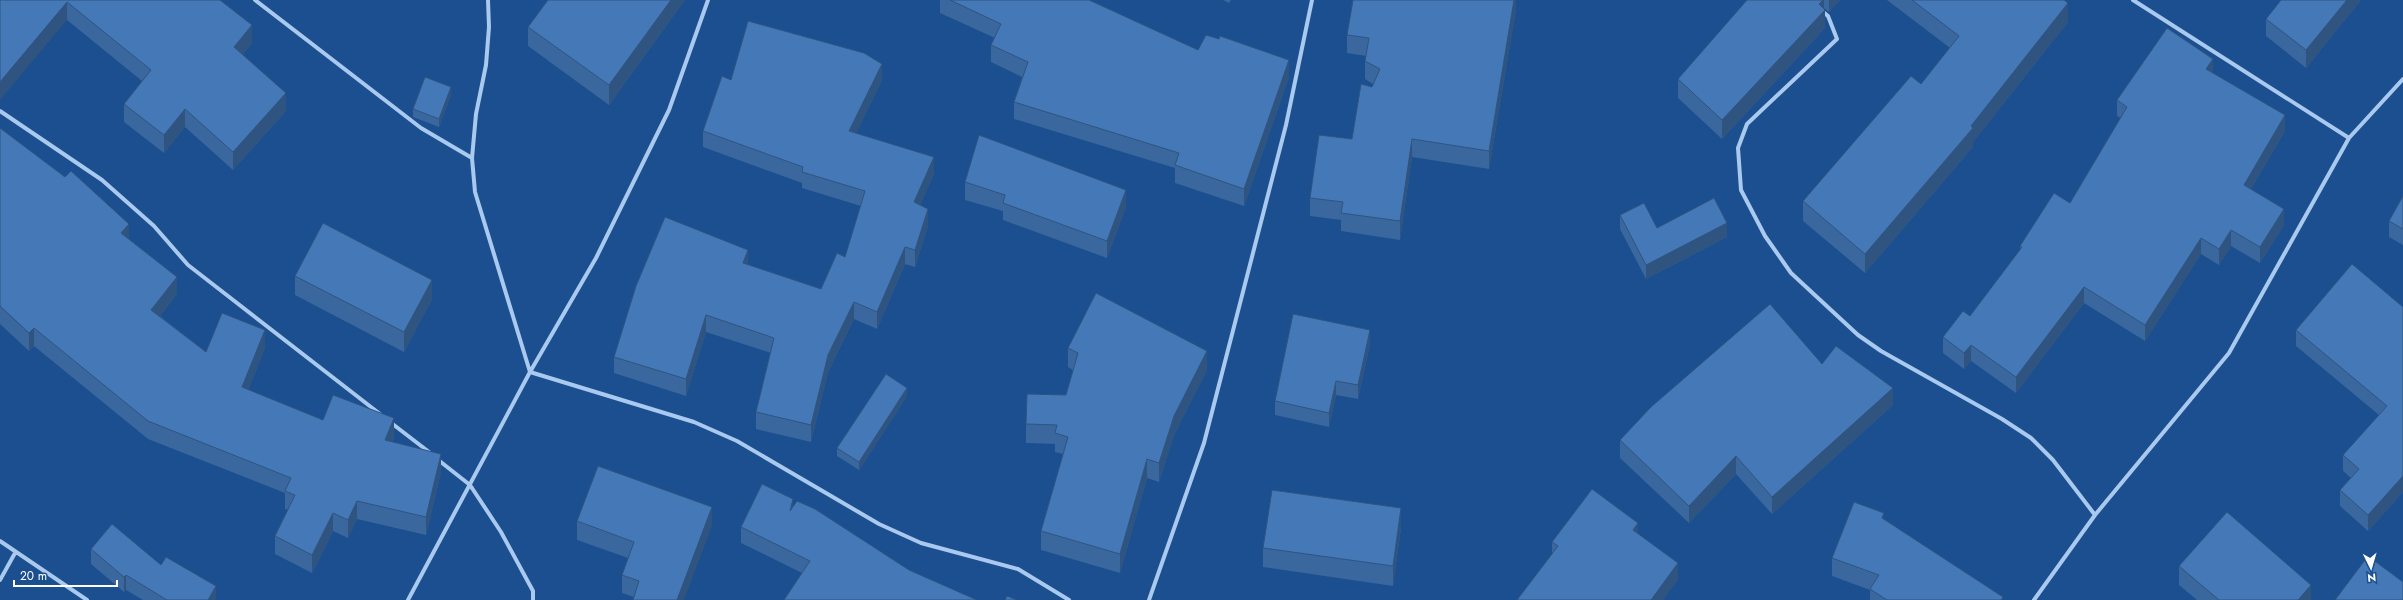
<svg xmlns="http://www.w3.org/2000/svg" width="2403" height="600" viewBox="0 0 2403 600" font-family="Jost,sans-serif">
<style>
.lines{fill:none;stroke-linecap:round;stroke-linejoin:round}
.minor{stroke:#a9c9ee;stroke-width:4}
.wall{fill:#3a679d}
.shaded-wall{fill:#305480}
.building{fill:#4478b7;stroke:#305480}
</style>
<rect width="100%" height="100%" fill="#1b4f8f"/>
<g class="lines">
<path class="minor" d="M255,0L421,128L472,158
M488,0L489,27L486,65L476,114L472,158L475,192L530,372L694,422L737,441L879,524L921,543L1018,569L1069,600
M2133,0L2349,138
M1822,11L1828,16L1837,39L1747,124L1738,148L1741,190L1765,236L1791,273L1858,335L1881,351L2002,419L2031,438L2053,460L2095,515
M0,111L102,180L154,226L188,265L380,414
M390,422L429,452
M437,459L470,485L501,532L533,591V600
M0,541L87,600
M0,580L15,553
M408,600L530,372L596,258L669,110L708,0
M1149,600L1204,443L1286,125L1312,0
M2034,600L2095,515L2229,353L2349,138L2403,79"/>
</g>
<path class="wall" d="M0,0H220L252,43L243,54L286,111L233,170L185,127L164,153L124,122V104L142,81L67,20Z
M685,0L609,105L528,46V27Z
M940,0H1089L1198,50L1289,77L1244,206L1175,183V168L1014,119V102L1022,77L991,62V45L995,38L940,13Z
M1223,0H1231L1229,3Z
M1516,0V9L1489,169L1412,157L1400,240L1341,231V220L1310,216V198L1352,139L1373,84L1365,79V61L1366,56L1347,53V35Z
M1747,0H1840L1829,12L1824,8L1825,28L1722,139L1678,98V79Z
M1887,0H2064L2068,22L1973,142V147L1865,273L1803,221V201L1921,84L1950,48Z
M2361,0L2306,68L2266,36V19Z
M2213,73L2285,131L2251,189L2284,225L2260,263L2231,246L2219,265L2201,254L2145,341L2084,303L2016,393L1971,361L1964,369L1943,353V337L1970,316L2020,250V246L2070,203L2121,118L2117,116V100Z
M731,80H882L856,133L934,174L920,205L928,226L915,267L905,264L877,329L854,319L828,372L811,442L756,429V412L771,353L706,332L686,396L614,373V357L748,265L821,289L845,257L861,206L802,188V183L703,147V131Z
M451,95L439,127L413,117V109Z
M0,128L129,239L177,294L160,316L206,352L265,348L248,390L323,420L394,436L392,442L441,472L426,535L357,519L348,538L333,531L312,573L275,554V536L288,510L285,509V493L148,439L34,346L29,351L0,324Z
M965,182L1126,207L1107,258L1003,220V211L965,200Z
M2403,196V245L2389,237V221Z
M1620,215L1657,228L1727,237L1646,279L1620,229Z
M295,276L432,299L404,352L295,295Z
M2403,307V492L2368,531L2340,506V490L2351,478L2343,471V455L2379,415L2296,346V330Z
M1370,344L1358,399L1336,395L1329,427L1275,415V401Z
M1068,348L1207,370L1174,435L1159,482L1147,478L1120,573L1041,550V531L1063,454L1055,452V444L1026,443V424L1066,395L1073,370L1068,367Z
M1822,364L1893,405L1772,514L1736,474L1689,523L1620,458V440Z
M907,396L859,470L837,456V448Z
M793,506L909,570L802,573L741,543V527Z
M1884,519L2003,600H1870V590L1832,576V558Z
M577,521L712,526L634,597L622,593V575L628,558L577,540Z
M1401,528L1393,586L1263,567V548Z
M1638,533L1678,580L1552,554V542Z
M91,549L216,600H143L126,590L124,592L91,564Z
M2179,566L2311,600H2197L2179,585Z"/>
<path class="shaded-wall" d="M671,0H685L609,105V85Z
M1514,0H1516V9L1489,169V151Z
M1823,0H1824V11L1825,10V28L1722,139V120Z
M1829,0H1840L1829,12Z
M2347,0H2361L2306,68V50Z
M67,2V20L0,100V82Z
M2068,3V22L1973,142V147L1865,273V254L1971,126Z
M252,25V43L234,65V47Z
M2213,59V75L2206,69Z
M1289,60V77L1244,206V189Z
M882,64V80L849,148V131Z
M451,87V95L439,127V119Z
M286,93V111L233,170V152Z
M185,109V127L164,153V135Z
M2285,115V131L2244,201V185Z
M1412,139V157L1400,240V221Z
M934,157V174L914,219V202Z
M1126,190V207L1107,258V241Z
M928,209V226L915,267V250Z
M2284,209V225L2260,263V247Z
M1727,223V237L1646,279V265Z
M129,224V242L121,233Z
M2231,230V246L2219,265V249Z
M2201,238V254L2145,341V325Z
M905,247V264L877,329V312Z
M748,250V266L743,263Z
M177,277V294L151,328V310Z
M432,280V299L404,352V332Z
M2084,287V303L2016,393V377Z
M854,302V319L828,372L811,442V425L828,355Z
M706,315V332L686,396V379Z
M34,328V346L29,351V333Z
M265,330V348L242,405V387Z
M1370,330V344L1358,399V385Z
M1971,345V361L1964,369V353Z
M1207,351V370L1174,435L1159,482V463L1174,416Z
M1336,381V395L1329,427V413Z
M907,388V396L859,470V462Z
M1893,388V405L1772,514V497Z
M394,418V436L385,458V440Z
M441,454V472L426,535V517Z
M1736,456V474L1689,523V506Z
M1147,459V478L1120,573V554Z
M2403,476V492L2368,531V515Z
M793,499V516L790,511Z
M357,501V519L348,538V520Z
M712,507V526L684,600H677Z
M1401,508V528L1393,586V566Z
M333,513V531L312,573V555Z
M1638,523V540L1633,530Z
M1678,563V580L1663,600H1651Z
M126,575V590L124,592V577Z
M2311,585V600H2298Z
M216,586V600H208Z"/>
<path class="building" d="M0,0H220L252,25L234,47L286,93L233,152L185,109L164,135L124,104L151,70L67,2L0,82Z
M548,0H671L609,85L528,27Z
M950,0H1089L1198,50L1206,35L1219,39L1220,36L1289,60L1244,189L1175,165L1179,153L1014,102L1028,62L991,45L1001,24Z
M1353,0H1514L1489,151L1412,139L1400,221L1341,213L1343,202L1310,198L1319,135L1352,139L1361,84L1372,87L1380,69L1365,61L1369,38L1347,35Z
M1747,0H1823L1819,4L1825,10L1722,120L1678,79Z
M1912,0H2064L2068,3L1971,126L1973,128L1865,254L1803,201L1911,76L1921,84L1959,36Z
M2281,0H2347L2306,50L2266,19Z
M748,21L864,53L882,64L849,131L934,157L914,202L928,209L915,250L905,247L877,312L854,302L828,355L811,425L756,412L774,338L706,315L686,379L614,357L636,286L665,217L748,250L743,263L821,289L837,253L845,257L865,191L802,172L803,167L703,131L722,76L731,80Z
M2167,28L2213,59L2206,69L2285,115L2244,185L2284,209L2260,247L2231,230L2219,249L2201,238L2145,325L2084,287L2016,377L1971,345L1964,353L1943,337L1963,311L1970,316L2022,247L2020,246L2054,193L2070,203L2127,107L2117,100Z
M425,77L451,87L439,119L413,109Z
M0,128L65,177L71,171L129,224L121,233L177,277L151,310L206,352L222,313L265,330L242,387L323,420L333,395L394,418L385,440L441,454L426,517L357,501L348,520L333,513L312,555L275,536L295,495L285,491L291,478L148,421L34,328L29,333L0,306Z
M979,135L1126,190L1107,241L1003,203L1005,195L965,182Z
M2403,196V229L2389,221Z
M1714,198L1727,223L1646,265L1620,215L1644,203L1657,228Z
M323,223L432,280L404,332L295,276Z
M2352,264L2403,307V476L2368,515L2340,490L2359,469L2343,455L2387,406L2296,330Z
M1096,293L1207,351L1174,416L1159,463L1147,459L1120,554L1041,531L1068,437L1055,433L1057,425L1026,424L1027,394L1066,395L1078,353L1068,348Z
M1770,304L1822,364L1836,346L1893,388L1772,497L1736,456L1689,506L1620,440L1651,407Z
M1293,314L1370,330L1358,385L1336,381L1329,413L1275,401Z
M886,374L907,388L859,462L837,448Z
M598,466L712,507L677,600H633L639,581L622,575L634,542L577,521Z
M762,484L793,499L790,511L797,501L815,509L909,570L977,600H784L810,561L741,527Z
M1592,489L1638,523L1633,530L1678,563L1651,600H1517L1558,546L1552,542Z
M1272,490L1401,508L1393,566L1263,548Z
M1854,502L1884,513L1882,518L2003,597L2001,600H1887L1870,589L1879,575L1832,558Z
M2227,512L2311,585L2298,600H2219L2179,566Z
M112,524L161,565L166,557L216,586L208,600H167L126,575L124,577L91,549Z
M2368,556L2403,582V600H2335Z
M1007,596L1017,600H1005Z"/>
<g transform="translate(2371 568) rotate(175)" stroke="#1b4f8f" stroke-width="3" paint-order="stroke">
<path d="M0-3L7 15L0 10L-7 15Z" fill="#ffffff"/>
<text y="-6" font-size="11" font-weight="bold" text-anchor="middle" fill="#ffffff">N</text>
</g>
<path d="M14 580v6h103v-6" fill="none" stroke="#ffffff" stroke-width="2"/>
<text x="20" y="580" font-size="12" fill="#ffffff" stroke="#1b4f8f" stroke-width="3" paint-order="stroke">20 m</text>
</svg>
